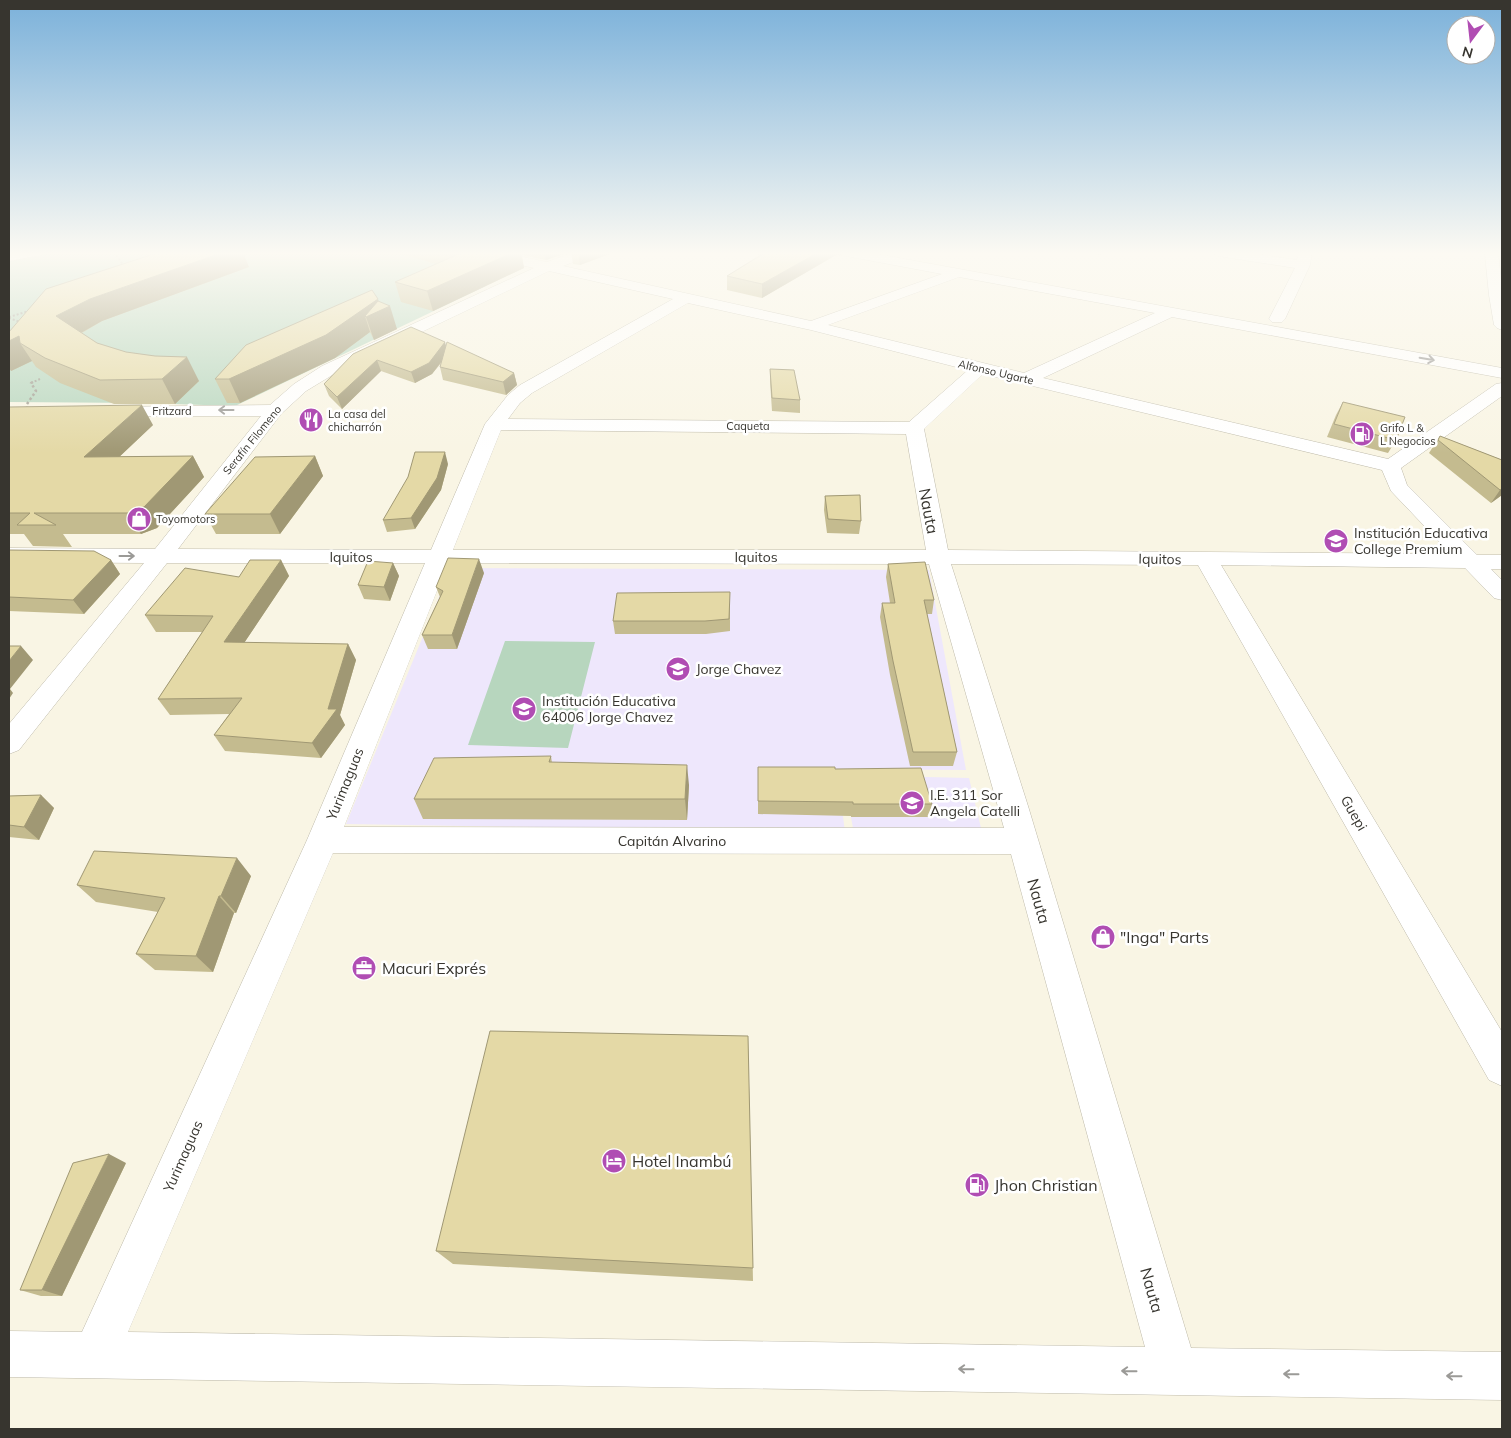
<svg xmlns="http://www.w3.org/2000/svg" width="1511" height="1438" viewBox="0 0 1511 1438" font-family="Mulish,sans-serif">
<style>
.education{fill:#eee7fc}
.green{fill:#b7d6be}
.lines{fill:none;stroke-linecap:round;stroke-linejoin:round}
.minor-casing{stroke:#bebaaa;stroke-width:1}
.path-far1{stroke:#a19e92;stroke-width:2;stroke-dasharray:2 2;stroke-linecap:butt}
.path{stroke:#a19e92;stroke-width:2.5;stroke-dasharray:2.5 2.5;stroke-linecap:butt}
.minor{fill:#fff;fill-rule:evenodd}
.wall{fill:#c4bb8f}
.shaded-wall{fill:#a09874}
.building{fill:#e4d9a6;stroke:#a09874}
.oneway{stroke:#9b9a97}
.labels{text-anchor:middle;stroke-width:5;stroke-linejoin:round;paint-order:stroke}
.far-street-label{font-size:11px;fill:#37352f;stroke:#fff}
.far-poi-label{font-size:11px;fill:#37352f;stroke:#fff;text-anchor:start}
.poi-label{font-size:14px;fill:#37352f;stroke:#fff;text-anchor:start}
.street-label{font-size:14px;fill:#37352f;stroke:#fff}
.near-street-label{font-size:16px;fill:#37352f;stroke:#fff}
.near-poi-label{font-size:16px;fill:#37352f;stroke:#fff;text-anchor:start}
</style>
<rect width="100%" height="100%" fill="#f9f5e4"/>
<path class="education" d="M451,568L929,570L966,770L837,769L845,832L346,824Z
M843,775L969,778L982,832L853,828Z"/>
<path class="green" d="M55,252H464L491,272L486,286L235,406L142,403L9,402V261Z
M505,641L595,642L568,748L468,745Z"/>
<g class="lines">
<defs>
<path id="minor" d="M16,252H43L41,255L9,261V253Z
M477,252H499L547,262L575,252H592L591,255L563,266L811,321L942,274L846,256L839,252H866L1502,368V378L1172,317L1043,378L1388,459L1496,384L1502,383V396L1401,468L1407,485L1477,555H1502V569H1491L1502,580V600L1494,598L1465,568L1221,565L1502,1032V1086L1489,1080L1198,565L951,564L1028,806L1191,1348L1502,1352V1400L9,1377V1331L82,1332L307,840L425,563H167L19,750L9,754V724L144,563L9,562V548L155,549L261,416H109L103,415L100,411L103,407L270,405L294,384L322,366L534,268L478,255ZM549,271L673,299L520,385L508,395L485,424L431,550L178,549L281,414L306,391L334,374ZM959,277L1155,313L1024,373L828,325ZM688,303L811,330L968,370L909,422L508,419L520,403L532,393ZM983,374L1382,470L1391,491L1451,554L948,550L924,429ZM501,430L906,434L926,550H453ZM448,563L929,564L1004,828L344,827ZM333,853L1011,854L1145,1347L128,1332Z
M1211,252H1242L1297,260L1299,252H1312L1310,265L1285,319L1282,322H1272L1269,319L1295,268L1218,256Z
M1485,252H1498L1502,287V330L1497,328L1494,325L1489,295Z"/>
</defs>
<use href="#minor" class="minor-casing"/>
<path class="path-far1" d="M114,252L124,266
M9,317L29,311
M9,318L20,322
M31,383L40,379"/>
<path class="path" d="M27,409V404L36,391L31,383L33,382"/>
<use href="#minor" class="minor"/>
</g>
<path class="wall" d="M394,252H570L546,260L522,255L524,268L433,311L401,302L395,282L436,264Z
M571,252H615L580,265L573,264Z
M758,252H842V256L836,255L762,298L727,290V276L758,256Z
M1082,252H1103L1101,255Z
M249,267L102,321L82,333L97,343L199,381L175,404H114L60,383L36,367L32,361L11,371L9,332Z
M378,301L397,329L374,340L370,332L335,358L240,403H227L215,379Z
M446,346L514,373L517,385L506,395L443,380L440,367L442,362L432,374L415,383L381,371L342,409L329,396L324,384L353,354Z
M770,369L800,400V413L772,411L770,381Z
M1343,402L1396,440L1388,453L1327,437L1336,415Z
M9,407L153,425L119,457L193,456L204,477L157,528L141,534H63L72,547L33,546L24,534H9Z
M1440,436L1502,460V495L1491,503L1429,453Z
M315,456L323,476L280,534H216L205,514Z
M448,464L441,490L415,529L387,532L383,520Z
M825,496L861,521L859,534L827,533L824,510Z
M9,550L111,560L120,574L84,614L9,611Z
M281,560L289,576L244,643L348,644L356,660L340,715L345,725L321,758L225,751L214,735L229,714L170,715L158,699L202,632H156L145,615Z
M393,563L399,576L390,601L364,599L358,585Z
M888,564L934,600L932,614H927L957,752L953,766H910L890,675L880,617L882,603H890L886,577Z
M484,573L457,649H428L422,635L440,597L436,587Z
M730,604V631L706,634H615L613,621Z
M551,756L552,763L689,785L687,820L423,819L414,799Z
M758,767L835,769L932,804L929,817H851V816L758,814Z
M41,795L54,808L39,840L9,837V796Z
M251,876L236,913H234L213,972L155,970L136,954L158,912L96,902L77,885Z
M748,1036L753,1281L453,1264L436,1251Z
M126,1163L62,1296H41L20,1290Z"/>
<path class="shaded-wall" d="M224,252H243L249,267L102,321L70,339L56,316L90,299Z
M514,252H521L524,268L433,311L427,291Z
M544,252H570L546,260Z
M578,252H615L580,265Z
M819,252H836V255L762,298V284Z
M378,299L381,310L390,306L397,329L374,340L366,317L365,316L370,332L335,358L240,403L229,379Z
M19,336L20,343L32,361L11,371L9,368V341Z
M445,342L448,353L432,374L415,383L411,372Z
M187,357L199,381L175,404L162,379Z
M377,360L381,371L342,409L337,397Z
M514,373L517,385L506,395L503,382Z
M142,405L153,425L97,478L84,457Z
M445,452L448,464L441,490L415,529L411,518Z
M193,456L204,477L157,528L141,534L128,513Z
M315,456L323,476L280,534L270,514Z
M1502,489V495L1491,503L1500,490Z
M479,559L484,573L457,649L452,635Z
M111,560L120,574L84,614L73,600Z
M281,560L289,576L234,658L224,642Z
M393,563L399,576L390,601L384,587Z
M348,644L356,660L340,715L345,725L321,758L312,743L328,709Z
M21,646L33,660L10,689L13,693L9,699V661Z
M687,765L689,785L687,820L685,799Z
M41,795L54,808L39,840L24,827Z
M237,858L251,876L236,913L221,896Z
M219,896L234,913L213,972L196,956Z
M109,1154L126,1163L62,1296L42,1290Z"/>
<path class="building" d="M160,252H224L90,299L56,316L97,343L126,352L155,356L187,357L162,379L100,380L45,358L20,343L19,336L9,341V332L46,289Z
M457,252H514L427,291L395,282L461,253Z
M766,252H819L762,284L727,276Z
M372,290L378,299L326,335L229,379H215L246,345Z
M378,301L390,306L366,317L365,316Z
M411,327L445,342L429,363L411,372L377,360L337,397L324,384L353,354Z
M447,342L514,373L503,382L440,367Z
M770,369L794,370L800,400L772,398Z
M1343,402L1405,417L1396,440L1334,424Z
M142,405L84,457L193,456L144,507L128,513H34L56,525H17L30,513H9V407Z
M1440,436L1502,460V489L1500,490L1438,440Z
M415,452H445L437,478L411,518L383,520L408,477Z
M315,456L270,514H205L255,457Z
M860,495L861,521L828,519L825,496Z
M9,550L94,551L111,560L73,600L9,597Z
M448,558L479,559L452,635H422L443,591L436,587Z
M250,560H281L224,642L348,644L328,709H337L312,743L214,735L242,698L158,699L213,616L145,615L185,568L239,577Z
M368,561L393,563L384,587L358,585Z
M925,562L934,600H924L957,752H913L893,661L882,603H895L888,564Z
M730,592L729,619L705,621H613L617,593Z
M9,646H21L9,661Z
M551,756L549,762L687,765L685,799H414L434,758Z
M758,767H835V769L921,768L932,804H853V802L758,801Z
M41,795L24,827L9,825V796Z
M94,851L237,858L221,896H219L196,956L136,954L165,898L77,885Z
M490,1031L748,1036L753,1268L436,1251Z
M109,1154L42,1290H20L73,1163Z"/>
<defs><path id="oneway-shaft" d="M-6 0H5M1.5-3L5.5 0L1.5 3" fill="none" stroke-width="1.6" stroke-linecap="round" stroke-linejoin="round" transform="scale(1.25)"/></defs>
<g class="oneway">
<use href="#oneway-shaft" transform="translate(1427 359) rotate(10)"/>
<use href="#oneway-shaft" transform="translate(226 410) rotate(180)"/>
<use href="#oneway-shaft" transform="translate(127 556)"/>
<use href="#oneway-shaft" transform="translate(966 1369) rotate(-179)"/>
<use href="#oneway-shaft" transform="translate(1129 1371) rotate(-179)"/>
<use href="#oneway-shaft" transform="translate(1291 1374) rotate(-179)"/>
<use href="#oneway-shaft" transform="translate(1454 1376) rotate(-179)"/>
</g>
<linearGradient id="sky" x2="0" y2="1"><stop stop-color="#7bb1da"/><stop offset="0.56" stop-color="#fcfaf3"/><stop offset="1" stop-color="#fcfaf3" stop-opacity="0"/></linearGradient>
<rect width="1511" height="453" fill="url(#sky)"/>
<defs>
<symbol id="restaurant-disc" viewBox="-11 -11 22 22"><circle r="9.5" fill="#b04db3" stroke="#fff"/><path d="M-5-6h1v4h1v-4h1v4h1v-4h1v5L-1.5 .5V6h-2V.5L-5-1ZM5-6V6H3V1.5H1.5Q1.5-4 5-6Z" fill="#fff"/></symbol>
<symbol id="fuel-disc" viewBox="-11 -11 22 22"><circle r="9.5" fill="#b04db3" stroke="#fff"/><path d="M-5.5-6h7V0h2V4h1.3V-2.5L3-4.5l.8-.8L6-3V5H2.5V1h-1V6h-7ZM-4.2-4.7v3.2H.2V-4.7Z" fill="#fff"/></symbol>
<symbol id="shop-disc" viewBox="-11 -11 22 22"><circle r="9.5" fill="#b04db3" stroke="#fff"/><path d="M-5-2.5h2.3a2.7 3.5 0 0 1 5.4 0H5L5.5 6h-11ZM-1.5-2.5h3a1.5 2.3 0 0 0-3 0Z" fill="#fff"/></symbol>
<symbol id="school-disc" viewBox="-11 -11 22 22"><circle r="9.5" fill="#b04db3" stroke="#fff"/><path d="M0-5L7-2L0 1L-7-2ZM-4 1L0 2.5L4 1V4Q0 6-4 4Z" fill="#fff"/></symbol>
<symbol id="office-disc" viewBox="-11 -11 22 22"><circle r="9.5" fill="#b04db3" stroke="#fff"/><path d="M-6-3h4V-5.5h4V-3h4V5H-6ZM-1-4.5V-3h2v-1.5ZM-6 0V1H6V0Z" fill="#fff"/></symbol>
<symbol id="hotel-disc" viewBox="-11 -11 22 22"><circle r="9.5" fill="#b04db3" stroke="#fff"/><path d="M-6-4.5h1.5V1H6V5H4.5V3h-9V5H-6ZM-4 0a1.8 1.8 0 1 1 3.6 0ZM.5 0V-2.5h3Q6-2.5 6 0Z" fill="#fff"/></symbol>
</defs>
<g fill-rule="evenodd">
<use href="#restaurant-disc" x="297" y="406" width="28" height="28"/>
<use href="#fuel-disc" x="1348" y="420" width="28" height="28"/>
<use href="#shop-disc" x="125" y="505" width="28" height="28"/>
<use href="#school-disc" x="1322" y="527" width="28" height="28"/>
<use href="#school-disc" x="664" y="655" width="28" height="28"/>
<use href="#school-disc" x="510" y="695" width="28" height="28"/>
<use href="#school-disc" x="898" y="789" width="28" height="28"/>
<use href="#shop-disc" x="1089" y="923" width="28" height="28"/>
<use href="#office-disc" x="350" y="954" width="28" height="28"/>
<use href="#hotel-disc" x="600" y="1147" width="28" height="28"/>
<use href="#fuel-disc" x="963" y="1171" width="28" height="28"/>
</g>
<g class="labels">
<g class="far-street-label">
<text transform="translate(996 372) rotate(13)" y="4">Alfonso Ugarte</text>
<text x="172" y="415">Fritzard</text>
<text x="748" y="430">Caqueta</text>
<text transform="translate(252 440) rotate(-51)" y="4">Serafín Filomeno</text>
</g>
<g class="far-poi-label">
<text x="328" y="418">La casa del<tspan x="328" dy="13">chicharrón</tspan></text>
<text x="1380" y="432">Grifo L &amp;<tspan x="1380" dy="13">L Negocios</tspan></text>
<text x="156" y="523">Toyomotors</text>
</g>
<g class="poi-label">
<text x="1354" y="538">Institución Educativa<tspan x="1354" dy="16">College Premium</tspan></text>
<text x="696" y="674">Jorge Chavez</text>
<text x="542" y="706">Institución Educativa<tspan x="542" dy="16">64006 Jorge Chavez</tspan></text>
<text x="930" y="800">I.E. 311 Sor<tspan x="930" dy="16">Angela Catelli</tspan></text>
</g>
<g class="street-label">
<text x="351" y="562">Iquitos</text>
<text x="756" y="562">Iquitos</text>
<text transform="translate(1160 559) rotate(1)" y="5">Iquitos</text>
<text transform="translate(345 784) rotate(-68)" y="5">Yurimaguas</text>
<text transform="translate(1354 813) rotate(60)" y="5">Guepi</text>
<text x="672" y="846">Capitán Alvarino</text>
<text transform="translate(183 1156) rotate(-66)" y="5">Yurimaguas</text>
</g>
<g class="near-street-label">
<text transform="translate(929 511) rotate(79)" y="6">Nauta</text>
<text transform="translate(1039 901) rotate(74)" y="6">Nauta</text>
<text transform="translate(1152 1290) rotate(74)" y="6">Nauta</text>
</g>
<g class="near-poi-label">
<text x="1120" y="943">"Inga" Parts</text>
<text x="382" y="974">Macuri Exprés</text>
<text x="632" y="1167">Hotel Inambú</text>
<text x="994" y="1191">Jhon Christian</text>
</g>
</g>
<rect width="1511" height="1438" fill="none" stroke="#37352f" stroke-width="20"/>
<g transform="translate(1471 40) rotate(195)"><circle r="24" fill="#ffffff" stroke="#afaeac"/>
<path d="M0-4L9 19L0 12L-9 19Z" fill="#b04db3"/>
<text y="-8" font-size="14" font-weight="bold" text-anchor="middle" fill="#37352f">N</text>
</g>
</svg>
